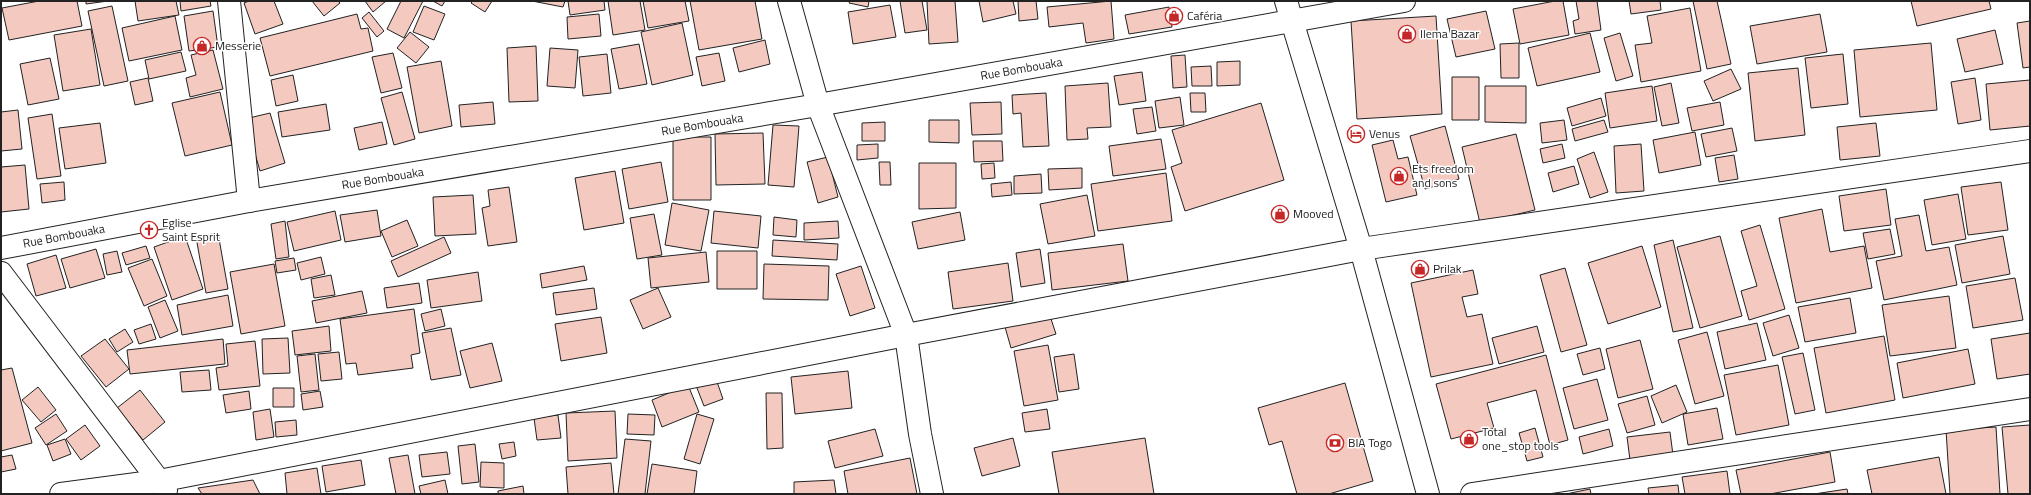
<svg xmlns="http://www.w3.org/2000/svg" width="2031" height="495" viewBox="0 0 2031 495" font-family="'Titillium Web',sans-serif">
<style>
.building{fill:#f3c9c0;stroke:#222}
.lines{fill:none;stroke-linecap:round;stroke-linejoin:round}
.minor-casing{stroke:#222;stroke-width:24}
.major-casing{stroke:#222;stroke-width:24}
.minor{stroke:#fff;stroke-width:22}
.major{stroke:#fff;stroke-width:22}
.labels{text-anchor:middle;stroke-width:3;stroke-linejoin:round;paint-order:stroke}
.poi-label{font-size:12px;fill:#222;stroke:#fff;text-anchor:start}
.street-label{font-size:12px;fill:#222;stroke:#fff}
</style>
<rect width="100%" height="100%" fill="#fff"/>
<path class="building" d="M39,1H77L82,26L9,40L2,8Z
M86,1H108L86,4Z
M135,1H176L179,15L138,21Z
M180,1H210L211,6L181,11Z
M249,1H274L283,24L255,34L244,3Z
M312,1H338L340,3L324,16Z
M365,1H386L373,12Z
M401,1H423L404,38L387,29Z
M433,1H445L442,6Z
M473,1H492L485,12L471,3Z
M532,1H565L563,7Z
M568,1H604L605,10L570,15Z
M608,1H640L645,30L613,35Z
M643,1H685L689,21L648,28Z
M690,1H755L762,39L699,50Z
M850,1H869L868,7L849,3Z
M900,1H922L927,30L905,33Z
M927,1H955L958,42L929,44Z
M979,1H1013L1016,14L983,22Z
M1018,1H1036L1038,19L1019,21Z
M1111,1L1114,39L1086,43L1083,23L1049,27L1047,7Z
M1555,1H1563L1569,35L1520,44L1513,9Z
M1576,1H1597L1601,30L1575,34L1573,21L1579,19Z
M1629,1H1660L1661,10L1631,14Z
M1693,1H1717L1731,64L1707,69Z
M1911,1H1989L1991,9L1917,26Z
M890,5L896,37L853,44L848,12Z
M112,6L128,81L104,86L88,11Z
M424,6L445,14L434,40L413,32Z
M1169,7L1172,27L1129,34L1125,15Z
M1690,8L1701,71L1641,82L1635,45L1652,43L1647,16Z
M213,11L218,47L189,51L184,16Z
M1486,11L1495,49L1456,57L1447,19Z
M369,12L384,31L377,37L362,18Z
M357,14L361,29L368,28L373,51L270,76L260,38Z
M599,14L601,36L568,39L567,17Z
M1820,14L1827,52L1757,64L1750,26Z
M175,16L182,50L129,61L122,28Z
M1436,16L1442,114L1357,119L1351,21Z
M2030,21V67L2023,68L2017,23Z
M682,23L693,75L652,85L641,32Z
M91,29L100,85L63,91L54,35Z
M1995,30L2003,64L1965,72L1957,39Z
M410,32L429,47L416,63L397,48Z
M1590,33L1600,72L1537,86L1528,48Z
M1620,33L1633,76L1616,81L1604,38Z
M765,40L770,64L739,72L733,48Z
M1519,43V78H1501L1500,44Z
M1931,43L1937,110L1860,117L1854,50Z
M639,44L647,84L619,89L611,49Z
M536,46L538,101L509,102L507,48Z
M550,48L578,50L575,88L547,86Z
M213,50L223,89L190,97L186,78L196,75L191,55Z
M181,52L186,71L149,79L145,60Z
M393,53L402,88L381,93L372,57Z
M719,53L725,81L702,86L696,57Z
M607,54L611,93L583,96L579,57Z
M1843,54L1848,104L1811,108L1805,58Z
M1185,55L1187,87L1173,88L1171,56Z
M50,58L59,99L28,105L20,64Z
M441,61L452,126L419,133L407,67Z
M1240,61V85L1217,86V62Z
M1211,66L1212,86H1192L1191,67Z
M1798,68L1805,135L1755,141L1748,73Z
M1731,69L1741,89L1713,101L1704,81Z
M1142,72L1146,101L1119,105L1114,76Z
M293,75L298,101L276,106L271,80Z
M1452,77H1479V120H1452Z
M148,78L153,101L135,105L130,82Z
M1975,78L1981,120L1958,124L1951,82Z
M2030,80V126L1990,130L1986,84Z
M1108,83L1111,127L1087,128L1088,139L1067,140L1065,86Z
M1671,83L1679,123L1662,126L1654,87Z
M1485,86H1526V123L1485,122Z
M1652,86L1657,121L1610,128L1605,93Z
M220,92L232,145L185,156L172,103Z
M402,92L415,139L394,145L381,98Z
M1046,93L1049,146L1023,147L1021,113L1013,114L1012,95Z
M1190,93H1205L1206,112H1191Z
M1180,97L1184,125L1159,128L1155,101Z
M1601,98L1606,116L1572,126L1567,108Z
M493,102L495,124L461,127L459,105Z
M1001,102L1002,134L972,135L970,103Z
M1720,102L1724,125L1692,131L1687,108Z
M1261,103L1284,180L1185,211L1171,167L1182,163L1172,130Z
M326,104L330,130L282,137L278,112Z
M1152,107L1156,131L1137,134L1133,109Z
M18,110L22,149L1,151V112Z
M270,113L285,163L260,171L245,119Z
M52,114L61,176L37,179L28,118Z
M929,120H959V143L929,142Z
M1564,120L1567,140L1542,143L1540,123Z
M1604,120L1608,132L1575,141L1572,129Z
M382,122L387,144L359,150L354,128Z
M885,122V141H862V123Z
M100,123L106,163L65,169L59,128Z
M1876,123L1880,156L1840,160L1837,127Z
M773,125L799,126L794,187L768,185Z
M1445,126L1459,179L1425,189L1410,136Z
M1732,128L1737,151L1706,157L1701,134Z
M1695,132L1701,165L1659,173L1653,140Z
M763,133L765,184L716,185L715,134Z
M1516,134L1535,210L1480,223L1462,147Z
M673,137H711V200H673Z
M1161,139L1166,169L1113,176L1109,146Z
M1393,140L1398,159L1408,157L1417,195L1386,202L1372,145Z
M973,141H1002L1003,161L974,162Z
M878,144V158L857,160V145Z
M1562,144L1565,158L1543,163L1540,149Z
M1641,144L1644,191L1616,193L1614,146Z
M1594,152L1608,192L1590,198L1577,159Z
M1734,155L1738,179L1719,182L1715,158Z
M828,157L838,197L818,203L807,162Z
M661,162L668,202L629,209L622,169Z
M879,162H890L891,185H880Z
M919,163H956V208L919,209Z
M994,163L995,178L982,179L981,164Z
M25,165L29,209L1,212V167Z
M1574,166L1579,184L1553,192L1548,173Z
M1082,168V188L1049,190L1048,169Z
M615,171L624,223L584,230L575,178Z
M1166,173L1172,221L1098,231L1091,184Z
M1041,174L1042,193L1014,194V176Z
M64,182L65,200L42,203L40,184Z
M1011,182L1012,195L992,197L991,184Z
M2001,182L2008,230L1968,235L1961,187Z
M509,187L517,242L488,246L482,208L490,206L488,190Z
M1886,189L1891,225L1844,231L1839,196Z
M1958,194L1966,239L1932,245L1924,200Z
M473,195L476,234L435,236L433,197Z
M1087,195L1095,236L1048,244L1040,204Z
M672,203L709,210L701,251L665,245Z
M1822,209L1830,252L1864,246L1872,288L1796,303L1779,218Z
M377,210L381,236L345,242L340,215Z
M335,211L341,240L294,251L287,222Z
M714,211L761,216L758,248L711,243Z
M960,212L965,240L918,249L912,222Z
M654,214L662,255L637,259L630,218Z
M1919,215L1926,251L1949,247L1957,285L1884,300L1876,261L1902,256L1895,219Z
M774,217L797,220L796,237L773,235Z
M407,220L418,246L392,257L381,231Z
M285,221L289,257L276,259L271,224Z
M838,221L839,238L804,240V223Z
M1760,225L1785,309L1749,320L1741,291L1757,286L1741,231Z
M1890,229L1895,254L1868,259L1863,233Z
M218,233L228,289L206,293L196,237Z
M185,236L203,289L172,300L154,247Z
M1720,236L1742,316L1700,328L1677,247Z
M2003,236L2010,274L1962,283L1955,245Z
M444,237L451,253L398,277L391,261Z
M773,240L838,244L837,260L772,256Z
M1673,240L1693,328L1673,332L1654,245Z
M1123,244L1128,281L1052,290L1048,253Z
M146,246L150,258L126,265L122,253Z
M1642,246L1661,307L1608,324L1588,263Z
M96,249L105,278L70,288L61,259Z
M1040,249L1045,283L1021,287L1016,253Z
M117,251L122,272L107,275L103,254Z
M717,251H757V289H717Z
M706,252L709,282L651,288L648,258Z
M56,255L66,288L36,296L27,264Z
M321,257L325,274L301,280L297,263Z
M294,258L296,270L277,273L275,261Z
M152,259L167,296L144,306L128,268Z
M1008,263L1013,301L953,309L948,272Z
M274,264L285,326L241,334L230,272Z
M764,264L829,266L828,300L763,299Z
M584,266L587,280L542,288L540,274Z
M861,266L875,308L850,316L836,274Z
M1565,268L1587,345L1561,352L1540,275Z
M1473,270L1478,294L1462,297L1467,317L1482,314L1493,364L1431,377L1411,283Z
M478,272L482,301L431,308L427,280Z
M331,275L335,295L314,298L311,279Z
M2015,278L2023,320L1973,328L1966,286Z
M419,283L422,303L387,308L384,288Z
M594,288L597,309L556,315L553,293Z
M658,288L671,317L643,329L630,300Z
M362,291L367,313L316,323L312,301Z
M228,295L233,326L182,335L177,305Z
M1949,296L1956,348L1890,356L1882,305Z
M1850,298L1856,333L1805,342L1798,307Z
M165,300L178,331L160,338L148,307Z
M414,309L420,353L411,355L413,368L358,375L356,363L346,364L340,319Z
M441,309L445,326L425,331L421,314Z
M1049,313L1056,334L1011,348L1005,327Z
M1789,315L1799,348L1773,356L1763,323Z
M601,317L607,353L561,361L555,324Z
M1757,323L1766,360L1725,369L1717,332Z
M151,324L156,339L139,344L134,330Z
M329,326L331,351L295,355L292,331Z
M1537,326L1544,352L1499,364L1492,338Z
M451,328L461,375L431,380L422,333Z
M125,329L133,342L117,352L109,339Z
M1707,332L1724,396L1695,404L1678,340Z
M2030,333V374L1997,379L1991,339Z
M1884,336L1895,400L1826,413L1814,348Z
M288,338L290,373L263,374L262,339Z
M105,339L129,369L106,387L81,356Z
M223,339L225,364L130,374L127,350Z
M1640,340L1653,389L1618,398L1606,349Z
M255,341L260,386L219,390L216,368L228,366L226,344Z
M492,343L502,381L470,388L460,351Z
M1048,345L1058,400L1024,406L1014,351Z
M1600,348L1605,369L1583,375L1577,354Z
M1968,349L1975,384L1903,398L1897,363Z
M339,352L342,379L321,381L318,354Z
M1803,353L1815,410L1795,414L1782,357Z
M315,354L319,390L301,392L297,356Z
M1074,354L1079,389L1059,392L1054,357Z
M1546,355L1568,440L1550,445L1536,390L1487,403L1494,428L1451,439L1436,384Z
M1778,365L1789,425L1736,435L1724,375Z
M12,368L32,443L1,451V370Z
M209,370L211,390L182,392L180,372Z
M848,371L852,408L795,414L791,377Z
M715,376L723,399L704,406L695,383Z
M1597,379L1608,420L1574,429L1563,388Z
M1345,383L1373,481L1329,494H1297L1282,441L1269,445L1258,408Z
M688,385L699,412L662,427L652,400Z
M1676,385L1687,412L1662,423L1651,396Z
M38,387L56,410L41,422L22,400Z
M273,388H294V407H273Z
M140,390L165,422L143,440L117,408Z
M249,391L251,409L226,413L223,395Z
M320,391L323,407L303,410L301,394Z
M766,393H782L783,448L767,449Z
M1647,396L1655,425L1627,433L1618,404Z
M1717,408L1723,439L1688,445L1683,414Z
M270,409L274,437L256,440L253,412Z
M1047,409L1050,429L1025,432L1022,413Z
M615,411L617,458L568,461L566,413Z
M56,414L67,431L46,445L35,428Z
M628,414L655,415L654,435L627,434Z
M697,414L714,419L700,464L684,459Z
M558,415L561,438L537,440L534,418Z
M296,420L297,435L276,437L275,422Z
M85,425L100,446L81,460L66,439Z
M2030,425V494H2008L2002,427Z
M1996,427L2000,494H1950L1946,430Z
M1535,428L1543,457L1527,461L1519,433Z
M875,429L883,456L835,468L828,441Z
M1609,429L1613,446L1583,454L1579,437Z
M1670,432L1673,455L1630,460L1627,437Z
M1013,438L1020,466L982,476L974,448Z
M1145,438L1154,494H1059L1052,452Z
M65,439L71,454L53,461L47,445Z
M625,439L651,441L645,494H618Z
M514,442L516,456L502,459L499,444Z
M475,444L479,482L462,484L458,446Z
M447,452L450,474L422,477L419,455Z
M1830,452L1835,482L1770,494H1741L1736,470Z
M12,455L16,469L1,472V457Z
M408,455L415,494H396L389,458Z
M1939,457L1946,494H1872L1867,470Z
M910,458L917,494H848L844,471Z
M361,460L365,485L326,492L322,466Z
M481,462L504,463V488L480,487Z
M611,463L614,494H568L566,467Z
M652,464L697,471L694,494H647Z
M317,468L321,494H287L285,473Z
M1727,471L1730,494H1685L1682,477Z
M253,480L260,494H202L198,488Z
M445,480L448,494H421L419,486Z
M834,480L836,494H794V482Z
M1678,485L1679,494H1649L1648,488Z
M523,486L524,494H498V491Z
M1590,489L1591,494H1566Z
M1847,489L1848,494H1814Z"/>
<g class="lines">
<defs>
<g id="minor">
<path d="M229,1L249,201"/>
<path d="M789,1L818,105L906,335L920,434L932,494"/>
<path id="s1" d="M1,248L249,201L818,105L1404,1"/>
<path d="M1,273L166,490"/>
<path d="M61,494L159,481L906,335L1361,249L2030,151"/>
<path d="M1472,494L2030,409"/>
</g>
<path id="major" d="M1286,1L1361,249L1428,494"/>
</defs>
<use href="#minor" class="minor-casing"/>
<use href="#major" class="major-casing"/>
<use href="#minor" class="minor"/>
<use href="#major" class="major"/>
</g>
<defs>
<symbol id="shop-ring" viewBox="-11 -11 22 22"><circle r="9.5" fill="#fff" stroke="#c62828" stroke-width="1.5"/><path d="M-5-2.5h2.3a2.7 3.5 0 0 1 5.4 0H5L5.5 6h-11ZM-1.5-2.5h3a1.5 2.3 0 0 0-3 0Z" fill="#c62828"/></symbol>
<symbol id="hotel-ring" viewBox="-11 -11 22 22"><circle r="9.5" fill="#fff" stroke="#c62828" stroke-width="1.5"/><path d="M-6-4.5h1.5V1H6V5H4.5V3h-9V5H-6ZM-4 0a1.8 1.8 0 1 1 3.6 0ZM.5 0V-2.5h3Q6-2.5 6 0Z" fill="#c62828"/></symbol>
<symbol id="church-ring" viewBox="-11 -11 22 22"><circle r="9.5" fill="#fff" stroke="#c62828" stroke-width="1.5"/><path d="M-1.2-6h2.4v3.5h3.3v2.4h-3.3V6h-2.4V-.1h-3.3v-2.4h3.3Z" fill="#c62828"/></symbol>
<symbol id="bank-ring" viewBox="-11 -11 22 22"><circle r="9.5" fill="#fff" stroke="#c62828" stroke-width="1.5"/><path d="M-6-4H6V4H-6ZM0-2.3a2.3 2.3 0 1 0 0 4.6a2.3 2.3 0 1 0 0-4.6Z" fill="#c62828"/></symbol>
</defs>
<g fill-rule="evenodd">
<use href="#shop-ring" x="1164" y="6" width="20" height="20"/>
<use href="#shop-ring" x="1397" y="24" width="20" height="20"/>
<use href="#shop-ring" x="192" y="36" width="20" height="20"/>
<use href="#hotel-ring" x="1346" y="124" width="20" height="20"/>
<use href="#shop-ring" x="1389" y="166" width="20" height="20"/>
<use href="#shop-ring" x="1270" y="204" width="20" height="20"/>
<use href="#church-ring" x="139" y="220" width="20" height="20"/>
<use href="#shop-ring" x="1410" y="259" width="20" height="20"/>
<use href="#shop-ring" x="1459" y="429" width="20" height="20"/>
<use href="#bank-ring" x="1325" y="433" width="20" height="20"/>
</g>
<g class="labels">
<g class="poi-label">
<text x="1187" y="20">Caféria</text>
<text x="1420" y="38">Ilema Bazar</text>
<text x="215" y="50">Messerie</text>
<text x="1369" y="138">Venus</text>
<text x="1412" y="173">Ets freedom<tspan x="1412" dy="14">and sons</tspan></text>
<text x="1293" y="218">Mooved</text>
<text x="162" y="227">Eglise<tspan x="162" dy="14">Saint Esprit</tspan></text>
<text x="1433" y="273">Prilak</text>
<text x="1482" y="436">Total<tspan x="1482" dy="14">one_stop tools</tspan></text>
<text x="1348" y="447">BIA Togo</text>
</g>
<g class="street-label">
<text dy="4" stroke="none"><textPath href="#s1" startOffset="1036">Rue Bombouaka</textPath></text>
<text dy="4" stroke="none"><textPath href="#s1" startOffset="712">Rue Bombouaka</textPath></text>
<text dy="4" stroke="none"><textPath href="#s1" startOffset="388">Rue Bombouaka</textPath></text>
<text dy="4" stroke="none"><textPath href="#s1" startOffset="64">Rue Bombouaka</textPath></text>
</g>
</g>
<rect width="2031" height="495" fill="none" stroke="#222222" stroke-width="4"/>
</svg>
